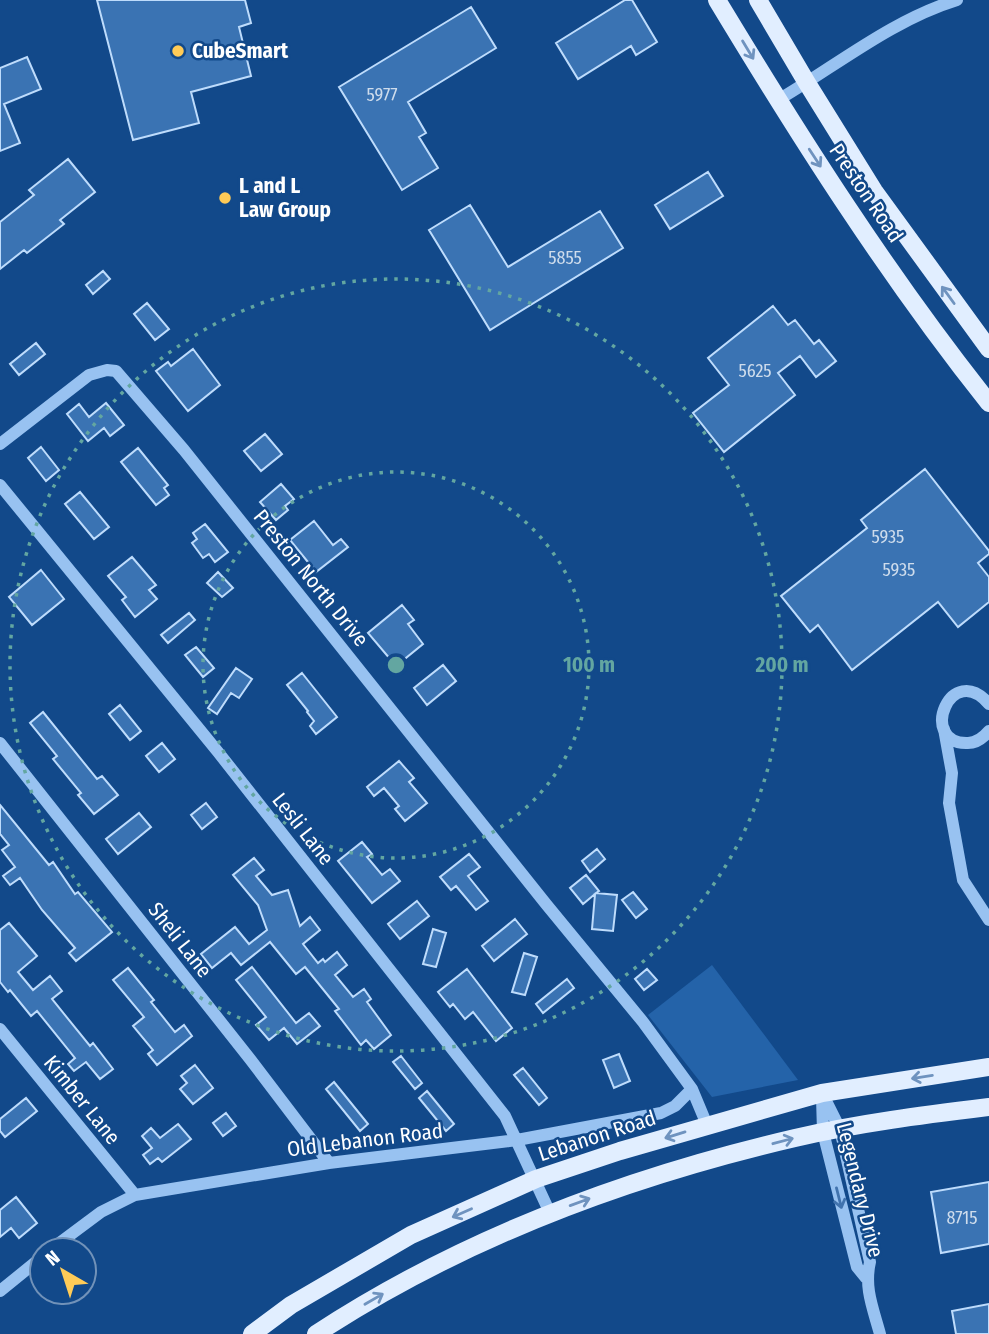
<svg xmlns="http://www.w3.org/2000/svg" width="989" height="1334" viewBox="0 0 989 1334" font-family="'Fira Sans Condensed',sans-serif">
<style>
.green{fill:#2463a9}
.building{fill:#3a73b3;stroke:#bedcfc;stroke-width:2}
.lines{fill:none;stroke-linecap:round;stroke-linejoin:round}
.minor{stroke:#98c2f1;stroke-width:12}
.major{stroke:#e1eeff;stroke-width:18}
.oneway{stroke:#6f93bf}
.oneway2{stroke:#4173ae}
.ring{fill:none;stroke:#63a6a1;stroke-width:3.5;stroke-dasharray:3.5 7}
.poi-dot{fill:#ffcb57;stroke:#12498a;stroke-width:2.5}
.labels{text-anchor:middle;stroke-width:5;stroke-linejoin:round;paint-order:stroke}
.number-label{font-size:18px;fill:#cedcec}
.poi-label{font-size:21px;font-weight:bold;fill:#fff;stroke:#12498a;text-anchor:start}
.street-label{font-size:21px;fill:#fff;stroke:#12498a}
.centre{fill:#63a6a1;stroke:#12498a;stroke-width:3.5}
.ring-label{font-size:21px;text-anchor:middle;font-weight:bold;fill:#63a6a1;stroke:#12498a;stroke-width:5;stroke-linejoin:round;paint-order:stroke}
</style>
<rect width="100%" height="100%" fill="#12498a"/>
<path class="green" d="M712,965L798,1080L712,1097L648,1015Z"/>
<path class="building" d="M97,0H245L251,23L239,27L251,76L191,92L199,123L133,140Z
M625,0H632L657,42L636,55L631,46L578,79L556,43Z
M471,7L496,48L408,102L426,133L419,137L438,168L402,190L339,87Z
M27,57L41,89L4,104L20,143L0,151V68Z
M68,159L95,192L60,220L64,224L27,253L24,250L0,269V222L34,195L29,190Z
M708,172L723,196L670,229L655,205Z
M470,205L508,267L600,211L623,248L490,330L429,230Z
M103,271L110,279L93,294L86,285Z
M147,303L169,329L155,340L134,314Z
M773,306L788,325L795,320L814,344L819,340L836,361L816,377L800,356L778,373L795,395L724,452L693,413L729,385L708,358Z
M36,343L45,354L19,375L10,364Z
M193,349L220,385L188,411L156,371L168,362L171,366Z
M106,403L124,425L110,436L104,428L88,441L67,414L79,404L89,417Z
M265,434L282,454L261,471L244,451Z
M41,447L59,470L46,481L28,458Z
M138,448L168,485L164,488L169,495L156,505L121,462Z
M925,469L989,551V554L978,563L989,577V602L958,627L938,602L852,670L818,625L810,632L781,596L867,528L861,520Z
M281,484L294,499L285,506L288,510L276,520L260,502Z
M80,492L109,527L94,539L65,504Z
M314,521L333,545L341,539L348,547L316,572L290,540Z
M205,524L228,552L215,562L209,554L203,558L192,543L197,539L193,533Z
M132,557L156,585L149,590L157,599L135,617L122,600L126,597L108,576Z
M41,570L64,599L32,625L9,597Z
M218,572L233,588L222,597L207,583Z
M402,605L414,620L408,624L423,644L396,666L368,633Z
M189,613L195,620L168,643L161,635Z
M196,647L214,668L203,677L185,655Z
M443,665L456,681L427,705L414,688Z
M236,668L252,679L239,698L231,693L217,714L208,708Z
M302,673L337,717L316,734L310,726L314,721L307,712L308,711L287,685Z
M120,705L141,731L130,740L109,714Z
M43,712L97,779L102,776L118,795L94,814L78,795L81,793L53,759L57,756L30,723Z
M162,743L175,759L159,772L146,756Z
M399,761L414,778L409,782L427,803L405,821L395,809L399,806L384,788L374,796L367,787Z
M206,803L217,817L202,829L191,815Z
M0,805L49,865L53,862L75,894L78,892L112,932L76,961L69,953L75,948L42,910L20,878L10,885L3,876L15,867L2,850L9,845L0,834Z
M139,813L151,827L118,854L106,839Z
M362,842L372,854L367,857L382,875L390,869L400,881L372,903L338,861Z
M597,849L605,859L590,872L582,861Z
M469,854L480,867L468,876L488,901L476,910L456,886L451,890L440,877Z
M254,858L264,870L256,876L272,895L288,890L300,926L310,917L320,930L303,944L318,963L323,959L325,962L337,952L347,965L335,975L353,997L364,989L371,999L367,1002L391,1035L374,1049L366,1040L361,1045L335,1011L339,1009L305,967L296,974L270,942L241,965L231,953L212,968L201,954L235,927L249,944L267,930L258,905L233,875Z
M586,875L599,891L596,893L617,895L613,931L592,929L595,894L583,904L570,888Z
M633,892L647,909L636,918L622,900Z
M417,901L429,916L400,939L388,924Z
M515,919L527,934L494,961L482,946Z
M9,923L37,956L18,972L33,990L50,976L62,991L52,999L90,1046L93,1043L113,1069L100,1079L86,1062L74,1071L68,1064L75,1058L37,1011L31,1016L10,990L8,992L0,982V930Z
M433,929L446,933L436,967L423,964Z
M524,953L537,957L525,995L512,992Z
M252,967L296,1023L309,1013L320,1026L297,1044L284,1028L269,1040L256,1025L266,1017L236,980Z
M128,968L154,1000L151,1002L175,1032L184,1025L192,1036L157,1065L148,1054L153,1050L133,1026L144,1017L113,980Z
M467,969L512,1028L496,1041L473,1012L465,1019L453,1004L450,1007L438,992Z
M647,969L657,980L644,990L635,979Z
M567,979L574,988L543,1013L536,1004Z
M619,1054L630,1081L614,1088L603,1060Z
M401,1056L422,1083L415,1089L393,1062Z
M195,1065L213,1088L193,1104L180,1089L187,1083L181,1076Z
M523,1068L547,1098L539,1105L514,1075Z
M334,1082L368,1124L360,1131L326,1089Z
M427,1091L454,1124L446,1131L419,1098Z
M26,1098L37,1111L5,1137L0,1131V1119Z
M226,1113L236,1126L223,1136L213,1123Z
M178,1124L191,1139L162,1162L158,1158L150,1164L143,1155L152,1148L142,1136L151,1128L160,1138Z
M989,1182V1244L941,1253L931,1192Z
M16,1197L37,1223L19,1238L11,1228L0,1237V1210Z
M989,1304V1334H956L952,1311Z"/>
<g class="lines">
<path class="minor" d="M778,100C836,66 892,20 957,0
M0,444L89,375L107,370L116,371L184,450L546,904L643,1022L692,1089L707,1125
M0,485L218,752L505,1116L550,1213
M989,704C951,660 918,742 966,743C976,744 983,738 989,731
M944,729L952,773L949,803L963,880L989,920
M0,743L250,1059L329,1163
M0,1029L135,1195
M822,1093L840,1129L870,1262C864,1288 873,1308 880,1334
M822,1097L823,1132L857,1267L866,1278
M50,1250L101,1212L135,1195L329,1163L517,1140L661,1113L675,1106L692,1089
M0,1291L42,1257"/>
<path class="major" d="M717,0C801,139 888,276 989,403
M758,0L807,83L874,191L989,349
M252,1334L291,1305L411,1235L536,1179L620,1151L822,1093L989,1067
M316,1334C461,1239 627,1177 795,1138C859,1123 924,1115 989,1107"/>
</g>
<defs><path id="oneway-shaft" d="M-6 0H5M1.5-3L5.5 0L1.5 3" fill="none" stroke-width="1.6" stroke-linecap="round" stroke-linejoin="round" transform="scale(1.75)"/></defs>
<g class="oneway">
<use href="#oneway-shaft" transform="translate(748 50) rotate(59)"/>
<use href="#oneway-shaft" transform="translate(815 158) rotate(57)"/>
<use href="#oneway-shaft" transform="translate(948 295) rotate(-126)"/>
<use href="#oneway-shaft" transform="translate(922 1077) rotate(171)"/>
<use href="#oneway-shaft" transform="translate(675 1135) rotate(163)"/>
<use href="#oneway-shaft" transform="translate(783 1141) rotate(-15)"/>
<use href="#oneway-shaft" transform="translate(580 1202) rotate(-20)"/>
<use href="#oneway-shaft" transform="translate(462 1213) rotate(156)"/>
<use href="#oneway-shaft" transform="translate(374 1299) rotate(-30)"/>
</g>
<use class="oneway2" href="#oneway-shaft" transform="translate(839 1198) rotate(76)"/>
<g class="ring">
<circle cx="396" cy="665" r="193"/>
<circle cx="396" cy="665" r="386"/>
</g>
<g class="poi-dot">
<circle cx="178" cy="51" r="7"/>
<circle cx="225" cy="198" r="7"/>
</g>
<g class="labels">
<g class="number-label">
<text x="382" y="101">5977</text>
<text x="565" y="264">5855</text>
<text x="755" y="377">5625</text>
<text x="888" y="543">5935</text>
<text x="899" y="576">5935</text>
<text x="962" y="1224">8715</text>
</g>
<g class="poi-label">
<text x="192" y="58">CubeSmart</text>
<text x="239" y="193">L and L<tspan x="239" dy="24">Law Group</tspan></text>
</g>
<g class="street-label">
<text transform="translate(866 193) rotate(56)" y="7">Preston Road</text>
<text transform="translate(311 578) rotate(51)" y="7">Preston North Drive</text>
<text transform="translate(303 829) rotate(52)" y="7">Lesli Lane</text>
<text transform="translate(180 940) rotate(52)" y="7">Sheli Lane</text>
<text transform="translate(82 1100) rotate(51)" y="7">Kimber Lane</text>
<text transform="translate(597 1136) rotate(-18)" y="7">Lebanon Road</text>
<text transform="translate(365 1140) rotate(-7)" y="7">Old Lebanon Road</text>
<text transform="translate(860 1190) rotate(76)" y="7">Legendary Drive</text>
</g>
</g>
<circle cx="396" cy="665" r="10" class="centre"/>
<g class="ring-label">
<text x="589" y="672">100 m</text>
<text x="782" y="672">200 m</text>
</g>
<g transform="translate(63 1271) rotate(321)"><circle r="33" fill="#12498a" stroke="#7192b9" stroke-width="2"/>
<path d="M0-5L12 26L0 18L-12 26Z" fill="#ffcb57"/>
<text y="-10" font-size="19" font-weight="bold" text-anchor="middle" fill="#ffffff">N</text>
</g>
</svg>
